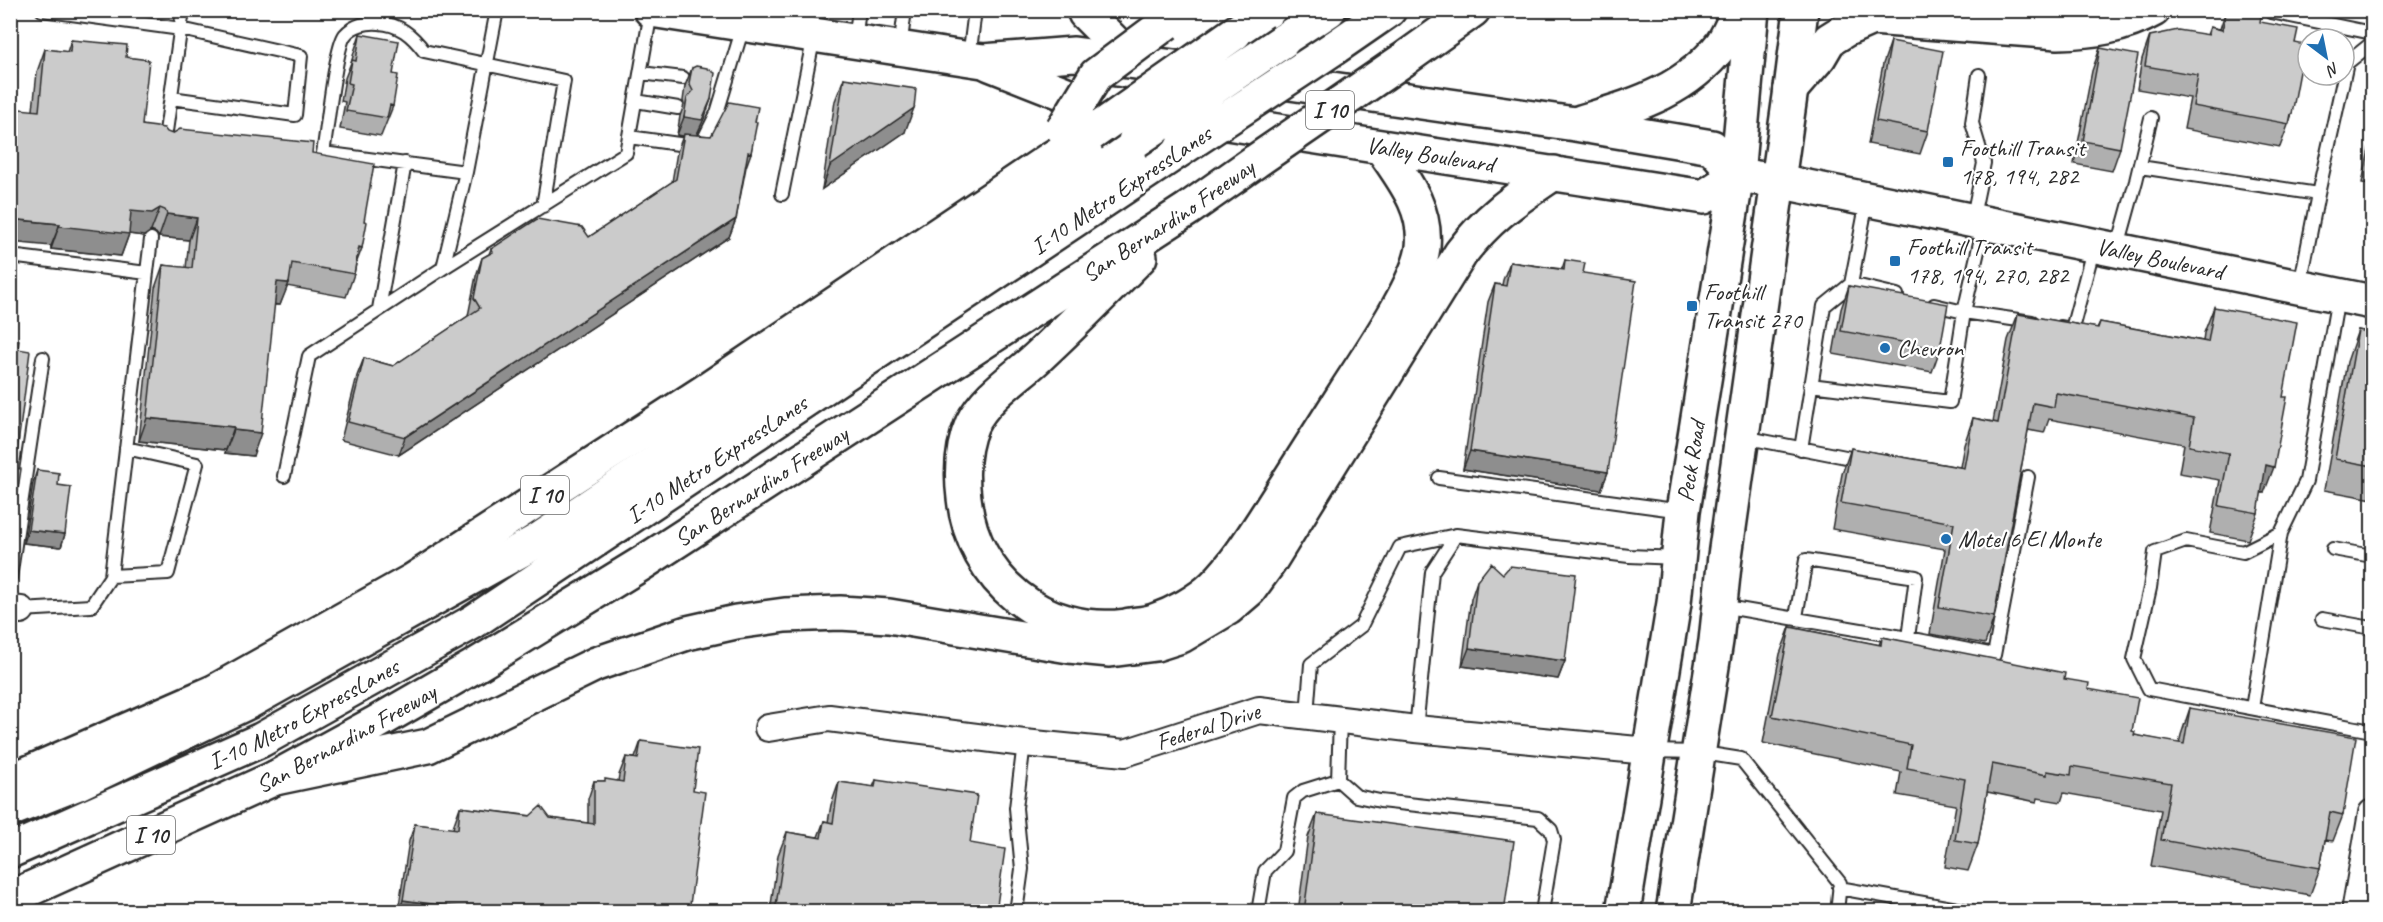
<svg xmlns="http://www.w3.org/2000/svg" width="2383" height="922" viewBox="0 0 2383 922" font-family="Caveat,sans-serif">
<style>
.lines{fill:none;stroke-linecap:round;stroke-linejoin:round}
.lane-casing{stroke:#2b2b2b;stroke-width:16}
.street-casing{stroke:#2b2b2b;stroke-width:30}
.secondary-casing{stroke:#2b2b2b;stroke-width:38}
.primary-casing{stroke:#2b2b2b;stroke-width:38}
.highway-casing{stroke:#2b2b2b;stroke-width:38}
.lane{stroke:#fff;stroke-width:12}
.street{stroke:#fff;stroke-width:26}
.secondary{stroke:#fff;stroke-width:33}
.primary{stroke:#fff;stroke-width:33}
.highway{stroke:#fff;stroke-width:33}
.highway-bridge-casing{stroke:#2b2b2b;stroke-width:38;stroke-linecap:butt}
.highway-bridge{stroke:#fff;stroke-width:33}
.wall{fill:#afafaf;stroke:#2b2b2b;stroke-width:1.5}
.shaded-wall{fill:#8e8e8e;stroke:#2b2b2b;stroke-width:1.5}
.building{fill:#cbcbcb;stroke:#2b2b2b;stroke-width:1.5}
.poi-dot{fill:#1f6fb2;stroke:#fff;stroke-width:2}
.labels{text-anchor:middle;stroke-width:4.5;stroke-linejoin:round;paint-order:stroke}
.shield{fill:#fff;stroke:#6b6b6b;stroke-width:1.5}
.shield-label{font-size:22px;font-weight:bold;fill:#2b2b2b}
.poi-label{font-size:24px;fill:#2b2b2b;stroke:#fff;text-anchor:start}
.street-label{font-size:24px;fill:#2b2b2b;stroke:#fff}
</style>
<rect width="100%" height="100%" fill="#fff"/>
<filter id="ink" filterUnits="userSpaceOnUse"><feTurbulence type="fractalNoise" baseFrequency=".0167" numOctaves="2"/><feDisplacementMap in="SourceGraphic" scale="12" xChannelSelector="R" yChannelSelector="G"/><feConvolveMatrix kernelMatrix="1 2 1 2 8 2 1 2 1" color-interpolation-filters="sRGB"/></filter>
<g filter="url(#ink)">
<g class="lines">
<defs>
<path id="lane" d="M42,10L181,29L301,56L295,115L171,98
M2271,12L2372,33
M803,33L806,10
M855,40L859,10
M900,48L905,10
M969,58L975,10
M641,73L683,78
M636,101L678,108
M629,137L700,147L717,113L743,27
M164,146L183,10
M2140,167L2318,194L2347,63L2372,43
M466,172L323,153C327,132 335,48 345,35C353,25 367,22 379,23C399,24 412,35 424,51L564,81L543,206
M782,194L814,36
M1972,221L1984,163L1972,123L1979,75
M2117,250L2136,181L2151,118
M10,256L147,273
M443,268L466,172L497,10
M1851,284L1897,295
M2300,286L2318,194
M1934,305L1964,312L2032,322
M379,309L405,163
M2061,327L2072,329L2094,246
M1810,385L1950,402L1964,312L1984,225
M1743,437L1861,460
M126,448L197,464L168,573L111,576L148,264L151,239
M1801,449L1824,306L1851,284L1867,201
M284,476L309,356L443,268L626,153L651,12
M1439,478L1682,511
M2281,533L2243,552L2186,541L2155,552L2150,588L2134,659L2149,689L2372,731
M2333,549L2372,556
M10,578L43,358
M1721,606L1908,638L1994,655L2028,477
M21,610L91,606L111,576
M1796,617L1806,560L1916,577L1908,638
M2322,619L2372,628
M2252,708L2281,533L2306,481L2338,297
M1307,715L1311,664L1361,626L1400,547L1456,535
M1340,719L1338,780L1356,796L1380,801L1538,818L1551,830L1554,840L1542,912
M1416,729L1432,572L1456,535L1629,556L1678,558
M1651,751L1697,752L1741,759L1840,883L1837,912
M1839,888L1974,912
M1016,912L1022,869L1016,808L1024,743
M1258,912L1265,871L1284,851L1294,798L1303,791L1338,780"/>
<g id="street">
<path d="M10,609L21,610"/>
<path id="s1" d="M768,728L829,718L1024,743L1125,753L1259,710L1416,729L1648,751"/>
<path d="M2355,912L2372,813"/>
</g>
<g id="secondary">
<path d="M1791,89L1801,10"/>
<path id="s2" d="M1623,912L1674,603L1683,511L1737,175"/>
<path d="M1673,912L1716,641L1725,556L1778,181"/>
</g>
<g id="primary">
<path d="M651,10L983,61L1074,54L1205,71"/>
<path d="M990,64L1079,99L1150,110"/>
<path id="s3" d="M1262,79L1575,124L1712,147L1737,175L1778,181L2372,302"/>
<path id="s4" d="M1201,119L1704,197L1737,175"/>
<path d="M1581,122C1636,105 1685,92 1722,44C1729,34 1734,21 1739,10"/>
<path d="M1737,175L1752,10"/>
<path d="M1778,181L1791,89"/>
</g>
<g id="highway">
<path d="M1084,10L1085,13L1133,61"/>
<path d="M1235,33L1269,10"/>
<path d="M1283,41L1329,10"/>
<path d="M1334,48L1389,10"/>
<path d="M1403,60L1473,10"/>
<path d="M1791,89L1819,57L1829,40L1845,30L1872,18L2058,32C2092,31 2123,27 2153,10"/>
<path d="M1140,257C1106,291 1072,326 1037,358C1015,378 985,397 972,424C962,447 961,474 964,498C973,580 1043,637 1126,626C1135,624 1145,624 1154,621C1174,614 1199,601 1214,586C1236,564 1252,538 1269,512C1294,473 1319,434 1344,394C1365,361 1419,284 1423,247C1427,208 1403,179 1382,148"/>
<path d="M275,778L428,746L596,664L687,633L736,622L785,615L840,613L889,616L1069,646L1110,650L1156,644L1181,636L1228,608L1249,590L1270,561L1461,253C1490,215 1516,199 1554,173"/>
<path d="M10,781L214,692L412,581L704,392L1052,158L1091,134"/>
<path d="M10,810L76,784L250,701L537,541L1135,141"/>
<path id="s5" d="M10,851L261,740L473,622L1181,149"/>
<path id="s6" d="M10,898L275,778L374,724L473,667L641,564L1188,209L1256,161"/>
</g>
</defs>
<use href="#lane" class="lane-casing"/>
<use href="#street" class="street-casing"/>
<use href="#secondary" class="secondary-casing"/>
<use href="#primary" class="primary-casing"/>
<use href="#highway" class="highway-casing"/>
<use href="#lane" class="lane"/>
<use href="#street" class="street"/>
<use href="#secondary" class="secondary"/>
<use href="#primary" class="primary"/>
<use href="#highway" class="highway"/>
<defs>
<path id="highway-bridge" d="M1063,129L1096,75L1166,23
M1091,134L1235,33
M1135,141L1283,41
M1181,149L1334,48
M1256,161L1403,60"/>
</defs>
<use href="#highway-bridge" class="highway-bridge-casing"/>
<use href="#highway-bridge" class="highway-bridge"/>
</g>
<path class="wall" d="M2226,10H2262L2260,22L2295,43L2292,114L2280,147L2184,129L2190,98L2137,89L2142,59L2150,36L2207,35L2210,27L2220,29Z
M360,34L393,74V106L381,136L340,129L345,102L341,101L345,78L352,60L354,52Z
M71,40L126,57L142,125L172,134L312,153L364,221L362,248L356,264L354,274L346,297L287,286L280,305H274L253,456L225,453L226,450L139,441L155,288L163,265L186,268L189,240L159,237L156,233L151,231L144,236L129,234L121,256L51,249L33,110L37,72L45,49L67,52Z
M1891,41L1928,131L1920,154L1868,144L1883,64Z
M2100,48L2120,148L2112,171L2074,164L2092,71Z
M692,68L711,99L697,135L711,136L755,122L751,153L746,167L736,219L729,237L399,455L341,440L357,376L364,358L393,366L468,316L476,276L482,258L489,254L491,249L589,237L672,182L677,152L683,136L677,135L680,116L684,105L683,101L685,86Z
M844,78L905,132L822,189L835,101Z
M2373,131V185L2362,183Z
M1565,260L1583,273L1608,472L1601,490L1463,469L1488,302L1495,284L1502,285L1503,280L1510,262L1562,269Z
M1849,286L1940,349L1932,372L1833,354L1841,309Z
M2214,307L2264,493H2261L2258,513L2248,540L2210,533L2220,480L2179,473L2184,444L2049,419L2044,433L2028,430L1994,617L1985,644L1930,634L1945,549L1832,529L1842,474L1851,448L1960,467L1964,445L1973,418L1993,422L2008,340L2018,314L2097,328L2100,322L2203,341L2204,333Z
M2358,330L2373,333V499L2324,490L2347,362Z
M37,470L58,485L65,534L61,547L24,543L33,483Z
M1503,574L1565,661L1558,679L1462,666L1471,599L1477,581Z
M1790,627L1879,645L1882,637L2064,679L2088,689L2132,731L2134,735L2179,744L2181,735L2190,708L2343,815L2333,841L2325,840L2320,868L2310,895L2151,866L2161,810L2064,793L2061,802L2038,798L2037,802L1987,792L1978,844L1968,871L1945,867L1956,805L1897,795L1901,772L1763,743L1780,654Z
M641,741L693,790L689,912H398L409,841L415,824L453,829L454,824L460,807L588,823V799L594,781H618L619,775L626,757L635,758Z
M876,780L970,843L996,912H770L778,855L787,832L818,837L824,821L828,822L831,805L839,782L873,787Z
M1317,814L1504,912H1298L1308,837Z"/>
<path class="shaded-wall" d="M711,99L705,117L695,138L677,135L684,117Z
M914,108L905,132L822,189L830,166Z
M160,208L151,231L144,236L129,234L121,256L51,249L59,226L131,211Z
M167,214L197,218L189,240L159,237Z
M10,219L60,224L51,246L10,242Z
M736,219L729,237L399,455L405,437Z
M277,282L289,283L280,305L269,304Z
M147,418L234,427L226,450L139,441Z
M234,430L261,433L253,456L225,453Z
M1470,451L1608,472L1601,490L1463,469Z
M2266,465L2274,467L2264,493L2257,492Z
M28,530L65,534L61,547L24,543Z
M1469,648L1565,661L1558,679L1462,666Z
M403,900L490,912H399Z"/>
<path class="building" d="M2227,10H2262L2260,22L2298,29L2295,43L2305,45L2292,114H2291L2289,124L2193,106L2198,75L2145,66L2150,36L2178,30L2209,35L2210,27L2222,30Z
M360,34L399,41L393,74L398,75L393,106L390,105L387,118L346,111L352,84L348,83L352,60L356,61Z
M71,40L127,45L126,57L149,60L142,125L164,128L167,132L172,134L180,129L313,143L312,153L374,164L364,221L367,222L362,248L359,247L354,274L292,263L289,283L277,282L261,433L234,430V427L147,418L163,265L192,268L197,218L167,214L165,210L160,208L152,213L131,211L129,234L59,226L60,224L10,219V108L39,111L45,49L70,52Z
M1891,41L1943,51L1928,131L1876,121Z
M2100,48L2138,55L2120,148L2083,141Z
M696,66L707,68L715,73L711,99L702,120L684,117L687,98L693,91L689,83L692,68Z
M844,78L916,89L914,108L830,166Z
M729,102L758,107L755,122H757L751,153L748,152L736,219L405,437L348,422L364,358L393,366L480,308L474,298L482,258L493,252L491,249L537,219L582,227L589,237L676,179L684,134L711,136Z
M2373,145V165H2369Z
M1565,260L1585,263L1583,273L1636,281L1608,472L1470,451L1495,284L1506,286L1510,262L1564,270Z
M10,277L16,278L10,320Z
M1849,286L1948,304L1940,349L1841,331Z
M2214,307L2297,322L2283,397H2287L2274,467L2266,465L2258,513L2219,506L2229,453L2189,446L2194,418L2056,393L2054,407L2033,403L1994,617L1939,607L1954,523L1841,503L1851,448L1964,468L1973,418L1998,423L2018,314L2098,328L2100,322L2208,342Z
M2358,330L2373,333V466L2335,459Z
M10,339L19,340L18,349L30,351L15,468L21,469L12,528H10Z
M37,470L59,473L58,485L71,487L65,534L28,530Z
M1491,563L1503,574L1510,566L1576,574L1565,661L1469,648L1477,581Z
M1790,627L1881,645L1882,637L2065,673L2064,679L2089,683L2088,689L2138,698L2132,731L2135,732L2134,735L2184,744L2190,708L2356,737L2343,815L2330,812L2320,868L2161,840L2171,783L2072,766L2071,775L2047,771V775L1992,764L1978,844L1955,840L1965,779L1907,768L1911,745L1772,716Z
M641,741L698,749L693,790L705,792L689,912H490L403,900L415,824L458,829L460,807L530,816L541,806L550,818L594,824V781H605V779L623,782L626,757L638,759Z
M876,780L977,795L970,843L1005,849L996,912H775L787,832L821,838L824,821L833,823L839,782L875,787Z
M1317,814L1514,841L1504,912H1304Z"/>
</g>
<g class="poi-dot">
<rect x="1942" y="156" width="12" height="12" rx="3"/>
<rect x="1889" y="255" width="12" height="12" rx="3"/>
<rect x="1686" y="300" width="12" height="12" rx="3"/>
<circle cx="1885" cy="348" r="6"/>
<circle cx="1946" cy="539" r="6"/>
</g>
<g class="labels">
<g class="shield">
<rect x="1306" y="91" width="48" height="38" rx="4.5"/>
<rect x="521" y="476" width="48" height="38" rx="4.5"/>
<rect x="127" y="816" width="48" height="38" rx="4.5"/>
</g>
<g class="shield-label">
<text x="1330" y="118">I 10</text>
<text x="545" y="503">I 10</text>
<text x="151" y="843">I 10</text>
</g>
<g class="poi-label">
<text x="1960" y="156">Foothill Transit<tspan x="1960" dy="28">178, 194, 282</tspan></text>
<text x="1907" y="255">Foothill Transit<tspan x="1907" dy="28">178, 194, 270, 282</tspan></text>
<text x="1704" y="300">Foothill<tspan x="1704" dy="28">Transit 270</tspan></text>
<text x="1897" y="356">Chevron</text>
<text x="1958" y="547">Motel 6 El Monte</text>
</g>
<g class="street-label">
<text dy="8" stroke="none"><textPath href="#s4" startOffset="232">Valley Boulevard</textPath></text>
<text transform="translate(1121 190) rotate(-34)" y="8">I-10 Metro ExpressLanes</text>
<text dy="8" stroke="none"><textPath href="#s6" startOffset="1344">San Bernardino Freeway</textPath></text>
<text dy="8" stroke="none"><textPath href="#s3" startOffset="924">Valley Boulevard</textPath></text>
<text dy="8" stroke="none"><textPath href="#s5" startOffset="810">I-10 Metro ExpressLanes</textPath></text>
<text dy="8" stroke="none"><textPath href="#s2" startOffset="456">Peck Road</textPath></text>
<text dy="8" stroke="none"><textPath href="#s6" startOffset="858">San Bernardino Freeway</textPath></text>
<text dy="8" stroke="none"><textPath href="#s5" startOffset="324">I-10 Metro ExpressLanes</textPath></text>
<text dy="8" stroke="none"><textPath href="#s1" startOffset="447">Federal Drive</textPath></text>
<text dy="8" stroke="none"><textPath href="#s6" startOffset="372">San Bernardino Freeway</textPath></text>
</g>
</g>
<rect width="2383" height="922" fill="none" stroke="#fff" stroke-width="36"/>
<rect x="18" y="18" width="2347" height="886" fill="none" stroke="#2b2b2b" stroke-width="2" filter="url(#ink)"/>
<g transform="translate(2326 57) rotate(148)"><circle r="28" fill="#ffffff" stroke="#aaaaaa" stroke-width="1.5"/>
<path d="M0-4.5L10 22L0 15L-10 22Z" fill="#1f6fb2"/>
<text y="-9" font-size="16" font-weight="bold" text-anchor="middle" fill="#2b2b2b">N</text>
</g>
</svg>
